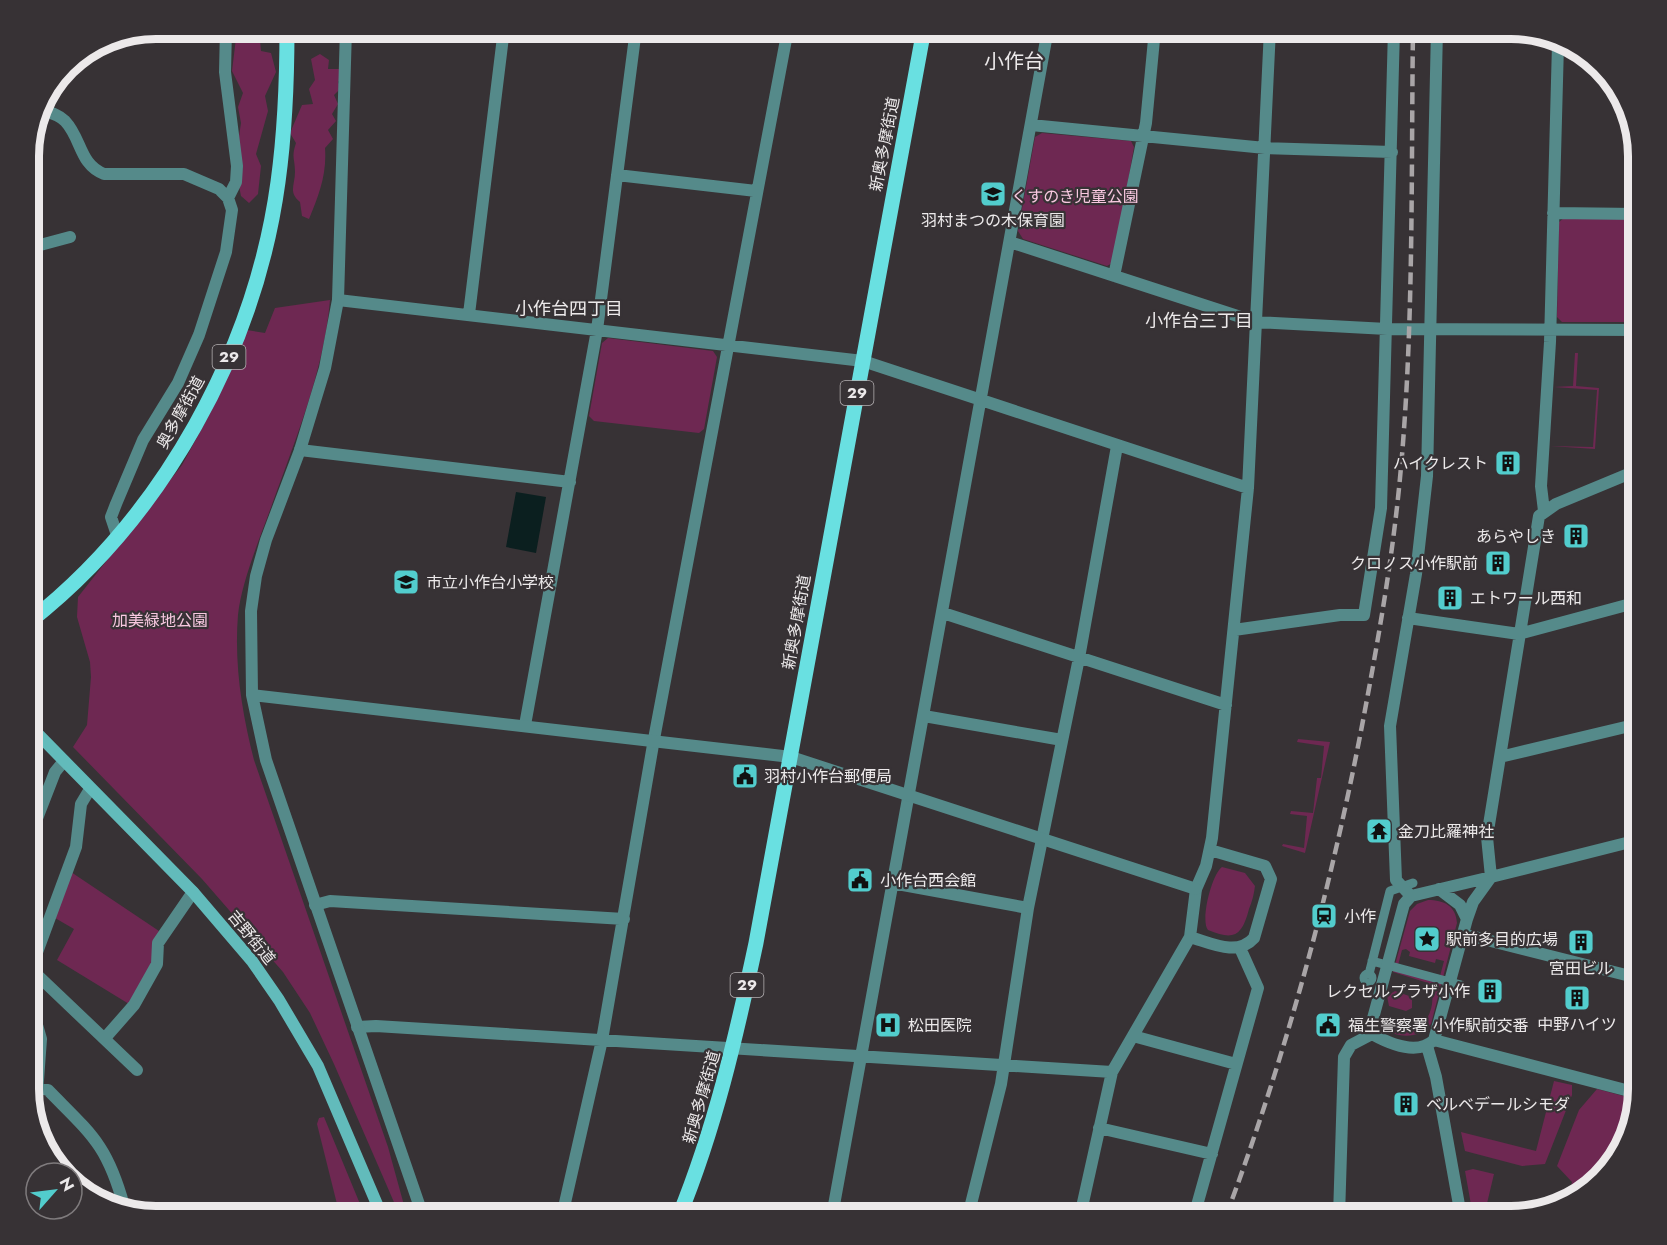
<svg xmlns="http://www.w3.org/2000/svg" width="1667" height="1245" viewBox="0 0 1667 1245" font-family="Jost,'Noto Sans JP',sans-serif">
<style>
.green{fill:#6e2852;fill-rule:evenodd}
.water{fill:#0b1f1f}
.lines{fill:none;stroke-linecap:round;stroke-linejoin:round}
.pedestrian{stroke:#558a8a;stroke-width:9}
.minor{stroke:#558a8a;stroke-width:12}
.tertiary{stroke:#558a8a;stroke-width:12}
.secondary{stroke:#62bbbb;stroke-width:12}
.primary{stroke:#69e0e1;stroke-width:15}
.rail{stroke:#a9a5a7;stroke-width:4.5;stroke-dasharray:12 6;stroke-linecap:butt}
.labels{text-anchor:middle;stroke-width:4.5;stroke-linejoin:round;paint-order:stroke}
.shield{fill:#373235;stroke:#b6b2b4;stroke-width:1.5}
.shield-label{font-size:15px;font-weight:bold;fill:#ece9ea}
.street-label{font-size:16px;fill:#ece9ea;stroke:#373235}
.park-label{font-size:16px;fill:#f8c8e0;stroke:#373235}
.poi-label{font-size:16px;fill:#ece9ea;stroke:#373235;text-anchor:start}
.neighbourhood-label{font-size:18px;fill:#ece9ea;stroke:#373235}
.quarter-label{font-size:20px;fill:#ece9ea;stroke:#373235}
.rim{fill:none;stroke:#ece9ea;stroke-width:8}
</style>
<rect width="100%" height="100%" fill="#373235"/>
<path class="green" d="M232,29H259L261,51L271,53L276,72L265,96L268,111L256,154L261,166L258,194L249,203L241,196L239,186L243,166L237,149L241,123L238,107L243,93L232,71L236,38Z
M320,54L329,60L328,69H340L343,76L338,82L341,88L334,95L338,104L332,114L336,121L328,130L333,139L325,148C327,174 319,195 309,219L302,216L300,202C288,192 295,185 295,172C295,158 291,158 296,143L290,133L302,105L313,104L309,89L315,80L311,59Z
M1042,133L1131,141L1134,147L1114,262L1107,266L1023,239L1018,231L1035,137Z
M1565,217L1638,218V322H1562L1557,317L1559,222Z
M330,300C324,372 294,443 270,510C259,540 241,584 238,615C234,664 242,713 254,760L388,1147L407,1216H400L334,1064L310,1013L283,972L202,879L73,747L87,725L91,677L90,662L77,617L78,597L182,465L207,419L247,330L265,333L275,308Z
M608,338L713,351L717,357L704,429L699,433L594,421L589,416L602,343Z
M1575,353H1578L1576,386L1599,388L1595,449L1550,446L1593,447L1597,390L1554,387L1573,386Z
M1298,739L1330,742L1305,853L1282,846L1283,844L1304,848L1307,816L1290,814L1291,811L1313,813L1317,778H1321L1324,746L1297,742Z
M1222,867L1245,873L1255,886C1254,894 1252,902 1249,909C1242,936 1234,941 1208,930C1200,920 1212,874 1222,867Z
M71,872L159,931L154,960L129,1004L57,960L74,929L55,918Z
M1428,900C1444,900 1456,906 1457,923L1431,1024C1417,1041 1395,1038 1379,1025L1413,1031C1430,1024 1438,999 1428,983L1393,972L1410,911L1417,904ZM1406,949L1410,952L1409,956L1435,963L1436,959L1444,961L1439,980L1397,969L1402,950Z
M1395,991L1412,997V1008L1406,1011L1389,1006L1387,996Z
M1554,1081L1572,1085V1095L1545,1164L1522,1166L1465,1151L1461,1132L1536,1151Z
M1597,1089L1631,1098L1634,1103L1612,1167L1567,1204L1572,1182L1557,1166L1579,1110Z
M324,1117L365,1216H340L317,1124L319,1118Z
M1473,1169L1494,1174L1484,1216H1473L1465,1171Z"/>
<path class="water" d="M516,492L546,497L536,553L506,547Z"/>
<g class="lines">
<path class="pedestrian" d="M1372,961L1461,985
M1364 978a4 4 0 1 1 8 0a4 4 0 1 1-8 0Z
M1369,974L1390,891L1413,883"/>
<path class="minor" d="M226,29L225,72L237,166L236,182L228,198
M1437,37L1533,36
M39,109C48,112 58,114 65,121C82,139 79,164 104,174H184L219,189L228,198L232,210L226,252L199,335L178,383L143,440L116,504L111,517L117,535
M1031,125L1265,148L1392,152
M617,175L756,191
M1553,213L1638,214
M1010,242L1256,322L1387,329L1638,330
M29,248L70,237
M1114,276L1146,123L1155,29
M338,300L863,361L1248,488
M469,314L504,29
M300,450L570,482
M1638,470L1556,504L1539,516L1487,837L1491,877L1638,840
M1544,511L1541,486L1550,342L1558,44
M943,613L1226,705
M1408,618L1519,634L1638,602
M1234,630L1340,615H1364L1381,508L1394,29
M924,716L1062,740
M525,725L597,330L636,29
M1500,757L1638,724
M29,839L55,772L64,761
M892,883L1028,908
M1439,889L1460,905L1467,919L1434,1040C1417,1056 1390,1044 1372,1034V1022L1404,904L1411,896L1491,877L1473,902L1467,919
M1411,896L1396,880L1390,726L1416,574L1427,476L1437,29
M315,905L330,901L624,919
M1463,934L1638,978
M1190,937C1211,943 1237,957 1254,938L1271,879L1265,866L1210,850
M32,970L137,1070
M29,974L76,847L81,804L90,789
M29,997L41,1039L35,1121
M357,1027L376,1026L1112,1072
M1133,1036L1236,1064
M105,1038L134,1005L157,964L158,943L193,892
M1434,1040L1637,1093
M1427,1046L1436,1077L1461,1216
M39,1088L48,1090C91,1134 107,1144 124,1206
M1099,1128L1212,1154
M562,1216L602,1040L654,739L788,29
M832,1216L1048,29
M968,1216L1001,1084L1028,908L1079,658L1117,446
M1080,1216L1112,1072L1190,937L1196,889L1206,866L1212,838L1248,488L1270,29
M1194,1216L1258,988L1240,948
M1339,1216L1344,1057L1351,1045L1372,1034"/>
<path class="tertiary" d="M346,29L338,300L325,368L300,450L266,540L256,576L251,611L252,695L266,760L423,1216
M252,695L791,757L1196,889"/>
<path class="secondary" d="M29,725L193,892L252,961L279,1000L318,1066L382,1216"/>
<path class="primary" d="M29,622C163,517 255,350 278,182C285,131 287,80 287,29
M679,1216C715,1128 736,1037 756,943L924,29"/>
<path class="rail" d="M1226,1216C1285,1058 1329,896 1361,731C1377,647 1392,563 1400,478C1414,329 1411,178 1413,29"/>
</g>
<defs>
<symbol id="school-square" viewBox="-11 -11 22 22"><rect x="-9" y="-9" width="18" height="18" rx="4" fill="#52cdcd" stroke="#373235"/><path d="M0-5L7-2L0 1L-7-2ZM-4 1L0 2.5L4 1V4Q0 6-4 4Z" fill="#111"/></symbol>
<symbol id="building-square" viewBox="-11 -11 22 22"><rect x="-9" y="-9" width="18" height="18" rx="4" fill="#52cdcd" stroke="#373235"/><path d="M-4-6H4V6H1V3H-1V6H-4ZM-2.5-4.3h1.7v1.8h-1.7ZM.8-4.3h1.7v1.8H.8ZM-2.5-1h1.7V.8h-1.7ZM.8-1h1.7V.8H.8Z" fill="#111"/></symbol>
<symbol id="civic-square" viewBox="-11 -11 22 22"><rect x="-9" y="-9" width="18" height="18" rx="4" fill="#52cdcd" stroke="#373235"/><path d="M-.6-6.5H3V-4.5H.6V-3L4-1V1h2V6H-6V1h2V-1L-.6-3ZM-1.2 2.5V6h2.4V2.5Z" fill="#111"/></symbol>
<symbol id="temple-square" viewBox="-11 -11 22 22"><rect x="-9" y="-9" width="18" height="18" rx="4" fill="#52cdcd" stroke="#373235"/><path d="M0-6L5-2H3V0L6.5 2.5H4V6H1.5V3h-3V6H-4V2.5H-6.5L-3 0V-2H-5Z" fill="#111"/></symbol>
<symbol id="station-square" viewBox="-11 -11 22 22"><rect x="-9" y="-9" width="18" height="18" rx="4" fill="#52cdcd" stroke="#373235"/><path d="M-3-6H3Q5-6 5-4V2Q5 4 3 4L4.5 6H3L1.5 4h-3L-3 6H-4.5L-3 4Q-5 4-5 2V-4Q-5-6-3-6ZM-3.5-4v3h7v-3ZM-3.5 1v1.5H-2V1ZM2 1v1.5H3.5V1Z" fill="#111"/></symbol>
<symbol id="sight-square" viewBox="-11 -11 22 22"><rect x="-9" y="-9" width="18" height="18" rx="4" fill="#52cdcd" stroke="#373235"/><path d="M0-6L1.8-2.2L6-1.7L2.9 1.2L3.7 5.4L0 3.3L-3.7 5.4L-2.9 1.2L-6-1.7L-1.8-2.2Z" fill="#111"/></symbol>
<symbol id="hospital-square" viewBox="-11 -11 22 22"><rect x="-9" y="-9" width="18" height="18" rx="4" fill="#52cdcd" stroke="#373235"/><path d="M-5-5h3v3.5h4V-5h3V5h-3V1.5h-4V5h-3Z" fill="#111"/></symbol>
</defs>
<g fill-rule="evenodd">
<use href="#school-square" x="978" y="179" width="30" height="30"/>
<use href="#building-square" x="1493" y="448" width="30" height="30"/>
<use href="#building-square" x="1561" y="521" width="30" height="30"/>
<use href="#building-square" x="1483" y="548" width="30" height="30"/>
<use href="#school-square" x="391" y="567" width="30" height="30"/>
<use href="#building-square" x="1435" y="583" width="30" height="30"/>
<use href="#civic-square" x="730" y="761" width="30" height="30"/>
<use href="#temple-square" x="1364" y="816" width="30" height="30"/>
<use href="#civic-square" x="845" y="865" width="30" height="30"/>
<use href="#station-square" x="1309" y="901" width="30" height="30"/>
<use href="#sight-square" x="1412" y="924" width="30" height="30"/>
<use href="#building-square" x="1566" y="927" width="30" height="30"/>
<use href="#building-square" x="1475" y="976" width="30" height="30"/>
<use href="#building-square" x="1562" y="983" width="30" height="30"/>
<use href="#hospital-square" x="873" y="1010" width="30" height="30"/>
<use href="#civic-square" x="1313" y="1010" width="30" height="30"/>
<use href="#building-square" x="1391" y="1089" width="30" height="30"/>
</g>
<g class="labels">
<g class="shield">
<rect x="212.5" y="345" width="33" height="24" rx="4.5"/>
<rect x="840.5" y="381" width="33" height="24" rx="4.5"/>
<rect x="730.5" y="973" width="33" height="24" rx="4.5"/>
</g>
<g class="shield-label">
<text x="229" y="362">29</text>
<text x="857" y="398">29</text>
<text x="747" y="990">29</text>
</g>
<g class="street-label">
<text transform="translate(884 144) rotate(-79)" y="6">新奥多摩街道</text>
<text transform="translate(180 412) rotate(-61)" y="6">奥多摩街道</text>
<text transform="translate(796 622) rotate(-80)" y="6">新奥多摩街道</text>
<text transform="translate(252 937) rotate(51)" y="6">吉野街道</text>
<text transform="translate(701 1097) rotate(-74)" y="6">新奥多摩街道</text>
</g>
<g class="park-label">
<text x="1075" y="202">くすのき児童公園</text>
<text x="160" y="626">加美緑地公園</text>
</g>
<g class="poi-label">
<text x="993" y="226" text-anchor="middle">羽村まつの木保育園</text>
<text x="1488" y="469" text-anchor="end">ハイクレスト</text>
<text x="1556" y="542" text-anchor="end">あらやしき</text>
<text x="1478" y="569" text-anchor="end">クロノス小作駅前</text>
<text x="426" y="588">市立小作台小学校</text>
<text x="1470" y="604">エトワール西和</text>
<text x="764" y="782">羽村小作台郵便局</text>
<text x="1398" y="837">金刀比羅神社</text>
<text x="880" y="886">小作台西会館</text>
<text x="1344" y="922">小作</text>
<text x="1446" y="945">駅前多目的広場</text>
<text x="1581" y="974" text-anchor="middle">宮田ビル</text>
<text x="1470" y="997" text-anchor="end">レクセルプラザ小作</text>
<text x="1577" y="1030" text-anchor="middle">中野ハイツ</text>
<text x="908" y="1031">松田医院</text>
<text x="1348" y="1031">福生警察署 小作駅前交番</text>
<text x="1426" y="1110">ベルベデールシモダ</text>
</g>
<g class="neighbourhood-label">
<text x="569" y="315">小作台四丁目</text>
<text x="1199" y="327">小作台三丁目</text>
</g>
<g class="quarter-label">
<text x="1014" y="68">小作台</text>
</g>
</g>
<path d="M0 0H1667V1245H0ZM156 39H1511A117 117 0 0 1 1628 156V1089A117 117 0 0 1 1511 1206H156A117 117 0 0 1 39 1089V156A117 117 0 0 1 156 39Z" fill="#373235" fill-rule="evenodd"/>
<path class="rim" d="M156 39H1511A117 117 0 0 1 1628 156V1089A117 117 0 0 1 1511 1206H156A117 117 0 0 1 39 1089V156A117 117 0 0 1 156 39Z"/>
<g transform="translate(54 1191) rotate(62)"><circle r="28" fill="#373235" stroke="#7f7b7d" stroke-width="1.5"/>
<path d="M0-4.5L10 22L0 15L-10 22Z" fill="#52cdcd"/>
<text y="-9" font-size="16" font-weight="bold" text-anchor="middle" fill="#ece9ea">N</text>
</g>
</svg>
